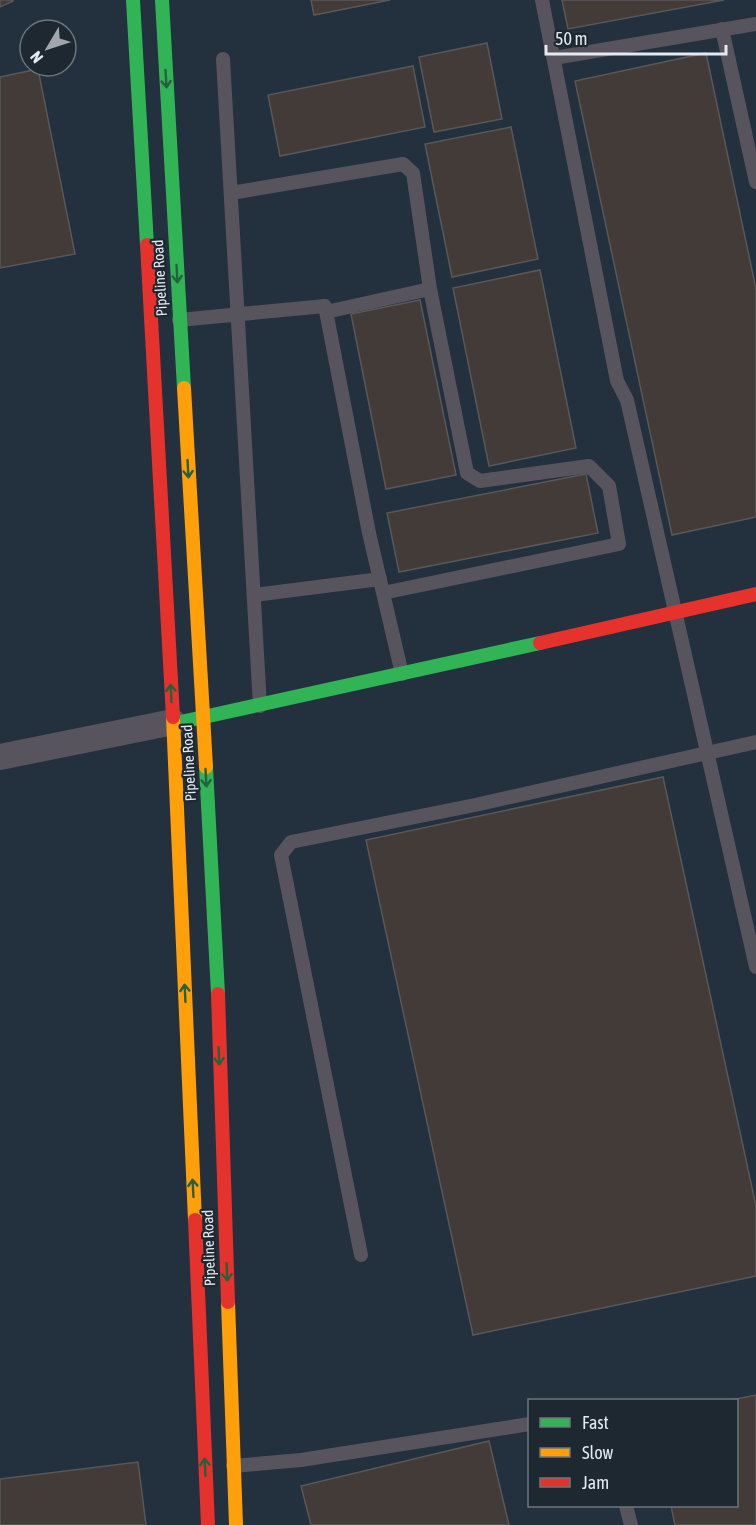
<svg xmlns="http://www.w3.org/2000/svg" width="756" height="1525" viewBox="0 0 756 1525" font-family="'Asap Condensed',sans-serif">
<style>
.built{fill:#23303d;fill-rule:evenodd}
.building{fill:#423b37;stroke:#585859;stroke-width:1.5}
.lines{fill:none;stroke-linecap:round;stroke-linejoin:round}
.lane{stroke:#58545d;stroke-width:14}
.street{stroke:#58545d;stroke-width:26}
.fast{stroke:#30b455;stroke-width:14}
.slow{stroke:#ff9f0a;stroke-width:14}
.jam{stroke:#e5322d;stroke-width:14}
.oneway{stroke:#25603f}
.labels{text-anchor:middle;stroke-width:4.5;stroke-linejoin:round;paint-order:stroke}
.street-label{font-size:15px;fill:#e4eaf1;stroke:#1e2831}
</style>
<rect width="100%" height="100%" fill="#22282d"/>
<path class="built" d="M0,0H756V1525H0ZM30,30H66V66H30ZM530,1400H736V1506H530Z"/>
<path class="building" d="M0,0H13V1L0,7Z
M311,0H390L314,15Z
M562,0H724L568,29Z
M487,43L502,119L434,132L419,57Z
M706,53L756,289V517L672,535L575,81Z
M413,66L425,127L280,156L268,95Z
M38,69L75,254L0,268V77Z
M511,127L538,259L452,277L425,144Z
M540,270L576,448L489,466L453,288Z
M420,300L456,475L386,489L351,314Z
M586,474L598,533L399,572L387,513Z
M663,777L756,1206V1276L473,1335L366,840Z
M756,1395V1525H675L671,1506H736V1400H731Z
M489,1441L509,1525H311L301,1486Z
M138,1462L146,1525H0V1479Z"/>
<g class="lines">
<path class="lane" d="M542,0L617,381L627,400L756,967
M722,29L756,182
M554,58L756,24
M223,59L260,706
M231,193L403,164L413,173L430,289
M326,312L430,289L467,473L480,481L589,466L609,486L619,544L383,593
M179,320L325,306L369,533L402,674
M254,595L380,579
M361,1255L281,855L291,842L475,805L756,742
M233,1466L301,1460L530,1424
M626,1506L631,1525"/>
<path class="street" d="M0,757L173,722"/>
<path class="fast" d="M133,0L147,245
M162,0L184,388
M181,722L540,643
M206,767L218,994"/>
<path class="slow" d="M184,388L206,767
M173,717L195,1220
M228,1302L236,1525"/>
<path class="jam" d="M147,245L173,717
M540,643L756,594
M218,994L228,1302
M195,1220L208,1525"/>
</g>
<defs><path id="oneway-shaft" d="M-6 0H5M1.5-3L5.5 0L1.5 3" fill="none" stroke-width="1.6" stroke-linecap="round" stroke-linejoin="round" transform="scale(1.5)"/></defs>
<g class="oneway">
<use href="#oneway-shaft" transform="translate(166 79) rotate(87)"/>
<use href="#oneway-shaft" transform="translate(177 274) rotate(87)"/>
<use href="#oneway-shaft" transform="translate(188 469) rotate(87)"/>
<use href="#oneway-shaft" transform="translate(171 693) rotate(-93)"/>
<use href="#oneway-shaft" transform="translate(206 778) rotate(87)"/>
<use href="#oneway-shaft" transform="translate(185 993) rotate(-93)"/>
<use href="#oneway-shaft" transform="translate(219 1056) rotate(88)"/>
<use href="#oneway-shaft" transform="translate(193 1188) rotate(-93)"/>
<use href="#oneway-shaft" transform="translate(227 1272) rotate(88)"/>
<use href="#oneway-shaft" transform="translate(205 1467) rotate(-93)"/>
</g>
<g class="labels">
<g class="street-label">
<text transform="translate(160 278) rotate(-93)" y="5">Pipeline Road</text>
<text transform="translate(189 763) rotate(-93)" y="5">Pipeline Road</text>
<text transform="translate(209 1248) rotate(-92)" y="5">Pipeline Road</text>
</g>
</g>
<rect x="528" y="1399" width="210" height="108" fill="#1e2831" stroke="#6d767e" stroke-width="1.5"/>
<rect x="540" y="1418" width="30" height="9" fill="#30b455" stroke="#6d767e" stroke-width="1.5"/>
<text x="582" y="1429" font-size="18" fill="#e4eaf1">Fast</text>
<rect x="540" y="1448" width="30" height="9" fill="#ff9f0a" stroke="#6d767e" stroke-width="1.5"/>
<text x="582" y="1459" font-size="18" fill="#e4eaf1">Slow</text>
<rect x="540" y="1478" width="30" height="9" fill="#e5322d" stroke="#6d767e" stroke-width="1.5"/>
<text x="582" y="1489" font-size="18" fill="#e4eaf1">Jam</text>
<g transform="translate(48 48) rotate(231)"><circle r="28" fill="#1e2831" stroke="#6d767e" stroke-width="1.5"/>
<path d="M0-4.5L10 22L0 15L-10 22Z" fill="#a0a6ac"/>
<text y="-9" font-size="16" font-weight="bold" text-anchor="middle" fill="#e4eaf1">N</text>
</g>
<path d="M546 45v9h180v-9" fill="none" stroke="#e4eaf1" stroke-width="3"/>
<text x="555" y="45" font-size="18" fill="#e4eaf1" stroke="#1e2831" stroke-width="4.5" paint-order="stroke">50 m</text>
</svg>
